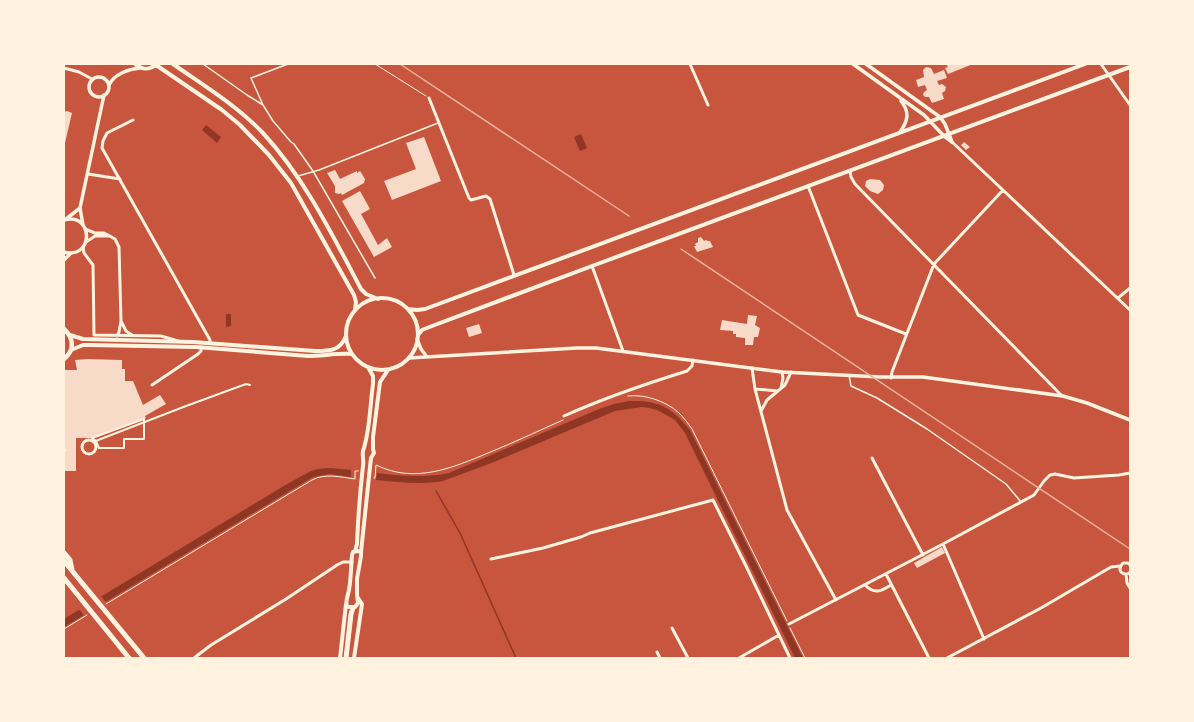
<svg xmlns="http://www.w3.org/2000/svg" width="1194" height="722" viewBox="0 0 1194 722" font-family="'Playfair Display',serif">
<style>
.water{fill:#8f3625}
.pier{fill:#c8553d}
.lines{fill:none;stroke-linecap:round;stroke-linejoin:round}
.stream{stroke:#8f3625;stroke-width:1.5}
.building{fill:#f7dbc8}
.path{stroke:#fff3e0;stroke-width:1}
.service{stroke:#fff3e0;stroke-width:1.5}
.pedestrian{stroke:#fff3e0;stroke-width:2}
.minor{stroke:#fff3e0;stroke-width:3}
.tertiary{stroke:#fff3e0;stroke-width:3.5}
.secondary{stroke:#fff3e0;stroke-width:4}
.primary{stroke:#fff3e0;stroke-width:4.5}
.trunk{stroke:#fff3e0;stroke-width:5}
.rail{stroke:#e9b49f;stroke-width:1.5}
</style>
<rect width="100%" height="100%" fill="#c8553d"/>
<path class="water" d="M206,125L221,137L217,143L202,130Z
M581,134L587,148L580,151L574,137Z
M226,314H231V326L226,327Z
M629,401C658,400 672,407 690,430L803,658H795L685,433L675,420L657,410L649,408L642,407L615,411L494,462L443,481C421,485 398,482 376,480L377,473C401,476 424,478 449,473L599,409L614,404Z
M330,468L351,470V477L330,474L313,477L64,627V619L287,484L311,471L318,469Z"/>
<path class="pier" d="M100,595L107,603L85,617L78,608Z"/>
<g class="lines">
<path class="stream" d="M436,491L460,533L516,658"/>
</g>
<path class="building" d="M946,64H973L948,74L945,68L948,67Z
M926,67L931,68L934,74L944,70L947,78L937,81L939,85L942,84L946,87L945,91L942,93L944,99L932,103L929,97H925L923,95L924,92L927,90L925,85L918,87L916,80L924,77L923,70Z
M67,111L72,113L65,143L64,112Z
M424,137L441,181L392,200L384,181L416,169L406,143Z
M964,142L970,147L966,150L961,145Z
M335,170L340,179L357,171V173L360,171L365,179L364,183L342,195L341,193L339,194L335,193V186L327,173Z
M870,179L880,180L884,185L883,190L878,194L870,191L865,186L866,181Z
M360,191L370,209L361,214L378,245L387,238L392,247L374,257L342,201Z
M701,237L704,241L706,240L708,241H710L713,247L697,252L694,246H696L695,244L698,242V238Z
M748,315L757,316L755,325L760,328L758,337H754L753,345H745V338L736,337V334H733V331L720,330L722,320L747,324Z
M479,324L482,333L469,337L466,328Z
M87,359L122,360V369H125V381H133L143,405L160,395L166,404L145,416L146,418L92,438H76V471H65V370H77L75,360Z
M942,547L945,553L917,568L914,563Z"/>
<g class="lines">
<path class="path" d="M375,64L426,96
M628,396C645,394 665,401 678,412C683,417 688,423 692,429L787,621
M374,478H375L376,465C415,484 452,468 488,453C513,443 538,431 563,420
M106,604L312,480C325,473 340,477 355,479V471H358
M790,628L805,658
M64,629L87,615"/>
<path class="service" d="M203,64L247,95L263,105
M288,64L251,78L263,105L273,121L291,142L294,144L313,171L375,278
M298,176L319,170L438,123
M849,375L851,386L877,398L927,429L1006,484L1021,502"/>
<path class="pedestrian" d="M144,419V439H124V448H99L96,441L92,438Z
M93,442L186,406L246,384L250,385"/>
<path class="minor" d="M690,64L708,105
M1101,64L1130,105
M64,68L79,72L92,79
M429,98L469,198L471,200L486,196L490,199L514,275
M133,120L107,133L103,141L102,148L210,340V343
M952,142L1130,310
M850,171L851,177L855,184L1062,396
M88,174L120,179
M808,186L858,315L906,334
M85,229L95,233H104L108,235L115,239L119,247L121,321L119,332L117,336
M86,242L95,236H109
M83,247L84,253L93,265L94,335L161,336L178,341
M592,266L623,351
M1118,298L1130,288
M121,321L126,331L132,335
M752,368L755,389L787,510L836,600
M891,378L892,372L934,264L1003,190
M152,385L198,354L201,351V347
M781,388L783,378L782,372
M755,389L778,391
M761,411L767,400L785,385L791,372
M564,416C604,398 645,384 687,371L692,366L693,360
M82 447a7 7 0 1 1 14 0a7 7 0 1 1-14 0Z
M64,451L65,450
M872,458L923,555
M943,544L984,639
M491,559L543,548L581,537L590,533L713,500L746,566L790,658
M1130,565L1128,563H1123C1120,566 1119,569 1121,572C1124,575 1128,575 1130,572
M886,574L929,658
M1126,574L1127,583L1130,588
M865,585C875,595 881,591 891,585
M789,624L943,544L1034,495L1044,481L1050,475L1055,474L1074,478L1119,475L1130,473
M672,628L688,658
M657,652L660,658
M194,658L211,645L286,599L337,565L343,562H352
M739,658L779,635
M947,658L1041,608L1111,567L1120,566"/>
<path class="tertiary" d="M853,64L924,115L944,136L952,142
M866,64L940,117L945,124L952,142
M89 87a10 10 0 1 1 20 0a10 10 0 1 1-20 0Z
M109,85C114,74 129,69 140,68
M900,132C908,121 910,112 901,101
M66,219L80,208
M64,220C94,212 94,260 64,252
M83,225L80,208L104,95
M64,260L71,253
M417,339L421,349L427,357
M409,358L577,348H596L782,372L880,377H923L1063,396L1087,403L1130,420"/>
<path class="secondary" d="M135,64C142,70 150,70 157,64
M173,64C203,85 236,105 262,132C304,177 332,234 361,289L366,294L378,299
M156,65L222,110L240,125L269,155L291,183L354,295L356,302L355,310
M346 334a36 36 0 1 1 72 0a36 36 0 1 1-72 0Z
M408,309L417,310L425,309L1085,64
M70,335L83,339L193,342L315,351C330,351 340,351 346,336
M418,335L422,330L432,326L592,266L1130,67
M71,350L83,345H89L196,347L308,356C322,356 337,353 352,354
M355,551L357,544C358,518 360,492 363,466C364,462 362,454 363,451C370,431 370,405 373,384V376L368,367
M357,551L361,552V556L357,579V594L358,603L355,607H349L347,606C345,601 348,596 349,590C351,578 351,567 352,555L353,552Z
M361,552L370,467L371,458L374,453L373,449V437L380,382L388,370
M340,658L346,604
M354,658L362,604L358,598"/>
<path class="primary" d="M64,329C74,338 75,350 64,359"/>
<path class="trunk" d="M64,553L70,560L72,570
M64,561L144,658
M64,578L129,658
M346,658L351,614L353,608"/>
<path class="rail" d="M400,64L629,216
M681,249L1130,549"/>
</g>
<rect width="1194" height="722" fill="none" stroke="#fff3e0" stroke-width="130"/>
</svg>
